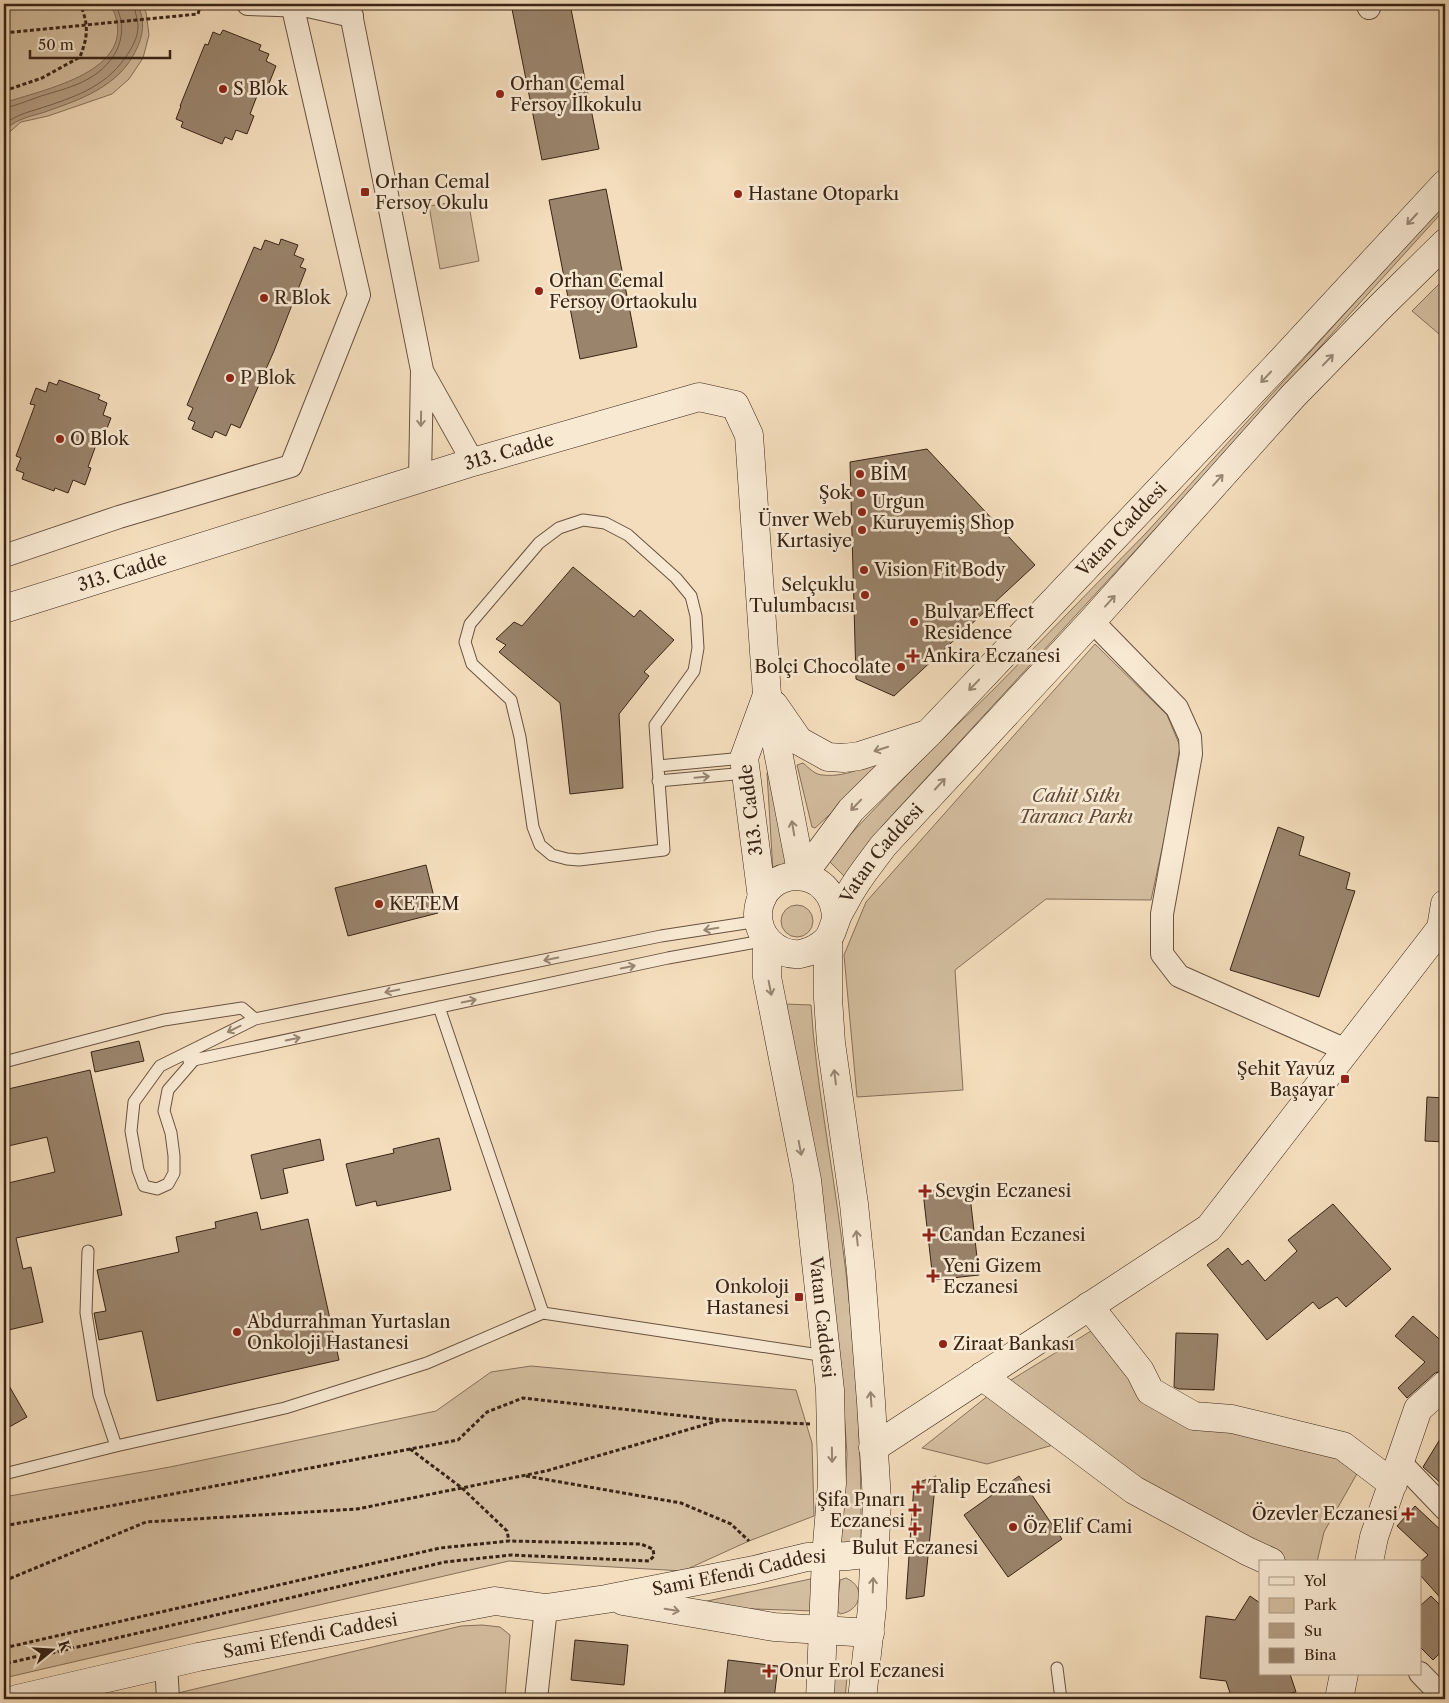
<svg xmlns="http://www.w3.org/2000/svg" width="1449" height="1703" viewBox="0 0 1449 1703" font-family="'Libre Caslon Text',serif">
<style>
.green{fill:#d4bea0;stroke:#86715b}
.water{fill:#b49e84;stroke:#836d58}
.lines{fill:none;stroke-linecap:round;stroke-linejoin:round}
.shore{stroke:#76614d;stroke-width:1}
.building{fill:#9a846c;stroke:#392416}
.lane-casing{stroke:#685240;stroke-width:13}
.street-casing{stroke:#685240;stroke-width:24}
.secondary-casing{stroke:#392416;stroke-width:29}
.path{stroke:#392416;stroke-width:3;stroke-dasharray:4 2.5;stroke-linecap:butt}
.lane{stroke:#f8e9d3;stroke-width:11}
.street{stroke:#f8e9d3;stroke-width:22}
.secondary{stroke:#f8e9d3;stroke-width:28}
.oneway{stroke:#988674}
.poi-dot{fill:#8f2418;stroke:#f8e9d3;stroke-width:2}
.labels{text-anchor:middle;stroke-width:5;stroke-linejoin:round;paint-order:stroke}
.poi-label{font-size:18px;fill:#392416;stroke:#f8e9d3;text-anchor:start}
.street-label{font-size:18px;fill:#392416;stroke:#f8e9d3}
.park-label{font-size:18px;font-style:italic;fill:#604a38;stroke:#f8e9d3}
</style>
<rect width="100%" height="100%" fill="#f4ddbc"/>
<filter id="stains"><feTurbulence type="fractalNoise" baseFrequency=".004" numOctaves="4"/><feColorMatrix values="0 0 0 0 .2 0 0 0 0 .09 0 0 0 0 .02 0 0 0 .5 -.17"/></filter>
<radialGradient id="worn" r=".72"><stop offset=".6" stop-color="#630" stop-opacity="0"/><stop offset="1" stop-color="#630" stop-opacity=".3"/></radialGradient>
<path class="green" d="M4,4H141L146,12L149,35L143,58L129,79L112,94L48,116L21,122L4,137Z
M468,200L479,261L440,269L429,206Z
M1445,203V209L1156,528L883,825L845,877L827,859L924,757L994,689L1147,532Z
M1445,278V339L1412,311Z
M1095,644L1167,715L1180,746L1167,826L1151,900L1046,899L955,970L963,1090L857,1097L844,955L866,902Z
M896,754L815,828L812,827L797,765L803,763C809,768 815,775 823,775C848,778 874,763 896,754Z
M769,771L793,859L779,874L773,872L767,773Z
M781 921a16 16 0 1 1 32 0a16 16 0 1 1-32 0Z
M785,1004L811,1005C816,1082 831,1157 841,1234C855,1336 862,1441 861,1544L840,1543L845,1496L847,1454L843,1397Z
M1091,1331L1140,1393L1236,1429L1335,1452L1359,1470L1324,1532L1317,1562H1290L1219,1527L1067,1441L987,1464L922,1448L998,1388Z
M531,1366L796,1390L812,1443L814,1516L749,1541L683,1571L509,1561L4,1678V1497L170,1467L436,1411L491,1372Z
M815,1578L814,1611L698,1607V1603Z
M846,1578C867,1587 861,1611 840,1614L837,1610L840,1580Z
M482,1625L500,1627L510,1635L505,1699H179L178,1693L461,1626Z
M834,1677H847L845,1699H834Z"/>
<path class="water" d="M109,4H137C145,19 144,33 137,48C120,87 79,100 42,113C34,115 27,117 20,120C14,122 9,127 4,130V103C40,90 131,74 116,18C115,13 112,8 109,4Z"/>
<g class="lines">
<path class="shore" d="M4,108C16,106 29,100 41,96C57,91 74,87 88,79C117,63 131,33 115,4
M4,124C16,116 24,113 38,109C72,98 104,88 125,58C132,48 138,38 138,26C138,18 134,11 134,4"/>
</g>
<path class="building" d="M511,4H570L599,149L542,160Z
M223,30L261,45L259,50L269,54L266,61L276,66L268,86L262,83L250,114L254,116L247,134L236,130L232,140L225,137L222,144L181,127L183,122L176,119L181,106H180L205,44L208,45L213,32L220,35Z
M606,189L637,347L580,359L549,200Z
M281,239L298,245L294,255L304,259L300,267L306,269L274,351L240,428L231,424L226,436L215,431L212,438L192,429L195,422L188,419L193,408L187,405L254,247L261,250L265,240L279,245Z
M59,380L100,395L98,399L107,403L103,415L111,418L104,436L100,434L88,467L91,468L85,485L73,480L68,493L55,488L54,491L22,479L24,473L16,470L21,458L16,456L35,405L30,404L36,388L46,392L49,382L57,385Z
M927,449L1035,565L894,696L856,679L850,462Z
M573,567L634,617L640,610L674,640L644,672L649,676L619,714L623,788L570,794L560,703L499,652L506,645L496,639L514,622L522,626Z
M1278,827L1304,837L1299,855L1350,873L1346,889L1355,891L1319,997L1230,970Z
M426,865L438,913L348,936L335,888Z
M139,1041L144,1061L95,1072L91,1052Z
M90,1070L122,1215L16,1238L23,1269L31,1267L43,1322L4,1331V1184L55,1172L47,1137L4,1147V1090Z
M1427,1097L1445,1098V1142L1425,1141Z
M439,1138L451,1190L377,1206L376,1201L356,1206L346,1164L394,1153L393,1149Z
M320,1139L324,1160L283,1169L288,1193L261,1199L251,1155Z
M969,1187L979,1275L933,1280L923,1192Z
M1333,1204L1391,1269L1346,1307L1337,1297L1319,1309L1313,1302L1267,1340L1207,1265L1228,1248L1242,1265L1248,1260L1265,1281L1297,1251L1288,1240Z
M257,1212L261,1230L308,1219L339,1360L157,1401L142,1331L99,1340L94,1313L106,1311L97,1270L179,1252L176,1237L216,1228L215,1222Z
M1413,1316L1445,1344V1370L1435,1373L1407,1398L1398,1388L1425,1362L1395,1336Z
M1176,1333L1218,1334L1214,1390L1179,1389L1174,1387Z
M4,1377L27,1417L4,1430Z
M1445,1431V1487L1423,1467Z
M936,1476L924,1596L906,1599L914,1484Z
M1019,1476L1062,1539L1008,1577L964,1515Z
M1415,1506L1445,1534V1603L1420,1575V1562L1428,1555L1397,1526Z
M1250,1596L1260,1603V1674H1290L1296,1692L1260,1699H1232L1226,1681L1200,1678L1206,1616L1235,1620Z
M1431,1596L1445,1610V1648L1433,1660L1420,1647V1606Z
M575,1640L628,1645L624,1685L571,1680Z
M728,1660L778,1666L774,1699H724Z"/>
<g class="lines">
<defs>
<path id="lane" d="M583,520L605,523L628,535L676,578L691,596L696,616L698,648L694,671L655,725L664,850L579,860L567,859L552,855L540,845L533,827L520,737L511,700L472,664L465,642L470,624L539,543L559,528Z
M658,766L744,758
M658,781L746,773
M439,1007L543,1313
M194,1060L168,1090L164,1111L171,1133L174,1156V1173L168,1184L157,1189L144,1186L138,1170L131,1131L134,1102L160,1066L255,1019L661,936L759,921
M189,1061L668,958L767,940
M4,1062L164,1020L242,1008L255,1019
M88,1251L86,1313L99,1395L116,1446
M4,1474L116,1446L285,1408L427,1363L543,1313L826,1356
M1057,1668L1061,1699"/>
<path id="street" d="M248,4L308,6L352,16
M349,4L422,370L420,479
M1367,4L1369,8
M422,371L473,462
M4,556L119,517L291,466L359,295L292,4
M1092,621L1177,708L1190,737L1191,754L1162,914V954L1179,976L1346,1050
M1400,1462L1445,1509
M166,1664L168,1699
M1420,1673L1445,1699
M536,1699L546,1608"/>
<g id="secondary">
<path id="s1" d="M4,609L473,462L699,397L735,405L749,435L767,695L802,876"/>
<path d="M774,705L799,741L828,757L844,758L859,756L924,735"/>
<path id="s2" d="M802,876L851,810L928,734L1270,373L1445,184"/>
<path d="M762,898L744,758L767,695"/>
<path id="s3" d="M836,919C835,862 760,864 758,914C758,924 762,935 769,942C777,950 788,955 800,954C811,952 819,948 827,940C832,934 833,927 836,920C838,913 843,906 846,900C856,880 870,864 883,846L1092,621L1294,395L1381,306L1445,243"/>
<path d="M828,939V998L831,1043L854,1204L861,1272L871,1402L877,1501L872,1608L862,1699"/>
<path id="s4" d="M767,940V977L807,1180L830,1390L832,1483L826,1557L820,1699"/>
<path d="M1089,1306L1140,1371L1150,1391L1194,1416L1232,1419L1343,1446L1393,1484"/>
<path d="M982,1376L1134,1490L1247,1551L1271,1562"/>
<path d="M873,1448L1209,1228L1441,928L1445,904"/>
<path d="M1369,1562L1374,1537L1418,1409L1445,1385"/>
<path d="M623,1601L774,1627L870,1633"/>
<path id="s5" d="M17,1699L198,1657L495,1601L546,1608L606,1599L754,1570L807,1557L847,1556L874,1553"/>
<path d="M1339,1699L1344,1674"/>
</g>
</defs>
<use href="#lane" class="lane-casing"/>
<use href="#street" class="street-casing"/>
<use href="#secondary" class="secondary-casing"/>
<path class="path" d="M4,33L198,14L201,4
M4,91L42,78L80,57C88,36 89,25 80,4
M410,1449L462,1488L507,1531L509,1541
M526,1476L681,1503L731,1524L749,1541
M4,1526L458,1440L487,1412L523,1398L720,1420
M4,1581L146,1522L357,1509L546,1471L721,1420L810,1424
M4,1648L440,1548L509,1541L641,1544L653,1549L654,1556L649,1561L511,1555L445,1562L4,1664"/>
<use href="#lane" class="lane"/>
<use href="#street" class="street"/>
<use href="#secondary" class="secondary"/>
</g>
<defs><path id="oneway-shaft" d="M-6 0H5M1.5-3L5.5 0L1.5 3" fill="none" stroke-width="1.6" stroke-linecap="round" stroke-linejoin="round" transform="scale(1.25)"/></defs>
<g class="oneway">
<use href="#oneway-shaft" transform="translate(1412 219) rotate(133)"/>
<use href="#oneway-shaft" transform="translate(1328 360) rotate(-46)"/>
<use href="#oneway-shaft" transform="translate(1266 377) rotate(133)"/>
<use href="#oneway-shaft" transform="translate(421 419) rotate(91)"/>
<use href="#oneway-shaft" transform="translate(1218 480) rotate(-48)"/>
<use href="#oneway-shaft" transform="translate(1110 601) rotate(-48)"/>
<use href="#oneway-shaft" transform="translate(974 685) rotate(134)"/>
<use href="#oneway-shaft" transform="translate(881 749) rotate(162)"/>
<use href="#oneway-shaft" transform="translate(702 777) rotate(-5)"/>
<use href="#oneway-shaft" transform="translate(940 784) rotate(-47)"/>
<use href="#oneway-shaft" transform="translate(856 805) rotate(134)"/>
<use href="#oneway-shaft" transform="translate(793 828) rotate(-100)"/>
<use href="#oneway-shaft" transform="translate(711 929) rotate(171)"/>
<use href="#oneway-shaft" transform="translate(551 959) rotate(168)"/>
<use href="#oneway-shaft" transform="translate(628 967) rotate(-12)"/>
<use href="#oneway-shaft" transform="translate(770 988) rotate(79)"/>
<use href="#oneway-shaft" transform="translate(392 991) rotate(168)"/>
<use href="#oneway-shaft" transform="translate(469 1001) rotate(-12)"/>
<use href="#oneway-shaft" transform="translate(234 1029) rotate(154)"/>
<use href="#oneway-shaft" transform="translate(293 1039) rotate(-12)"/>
<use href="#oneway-shaft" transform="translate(835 1077) rotate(-97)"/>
<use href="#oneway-shaft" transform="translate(800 1148) rotate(79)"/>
<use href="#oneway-shaft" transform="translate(857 1238) rotate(-96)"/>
<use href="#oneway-shaft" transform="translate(871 1399) rotate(-94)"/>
<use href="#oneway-shaft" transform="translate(832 1455) rotate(89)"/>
<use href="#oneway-shaft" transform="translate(873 1585) rotate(-88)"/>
<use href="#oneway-shaft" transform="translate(672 1610) rotate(10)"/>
</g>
<g class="poi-dot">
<circle cx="223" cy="89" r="5"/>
<circle cx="500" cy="94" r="5"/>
<rect x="360" y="187" width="10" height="10" rx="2.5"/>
<circle cx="738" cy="194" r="5"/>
<circle cx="539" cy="291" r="5"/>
<circle cx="264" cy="298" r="5"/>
<circle cx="230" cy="378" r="5"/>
<circle cx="60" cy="439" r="5"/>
<circle cx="860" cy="474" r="5"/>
<circle cx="861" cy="493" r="5"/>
<circle cx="862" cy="512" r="5"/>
<circle cx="862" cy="530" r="5"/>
<circle cx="864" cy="570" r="5"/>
<circle cx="865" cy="595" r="5"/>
<circle cx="914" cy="622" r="5"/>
<path d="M910.5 648.5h5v5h5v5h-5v5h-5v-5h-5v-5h5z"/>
<circle cx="901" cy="667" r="5"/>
<circle cx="379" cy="904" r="5"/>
<rect x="1340" y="1074" width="10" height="10" rx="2.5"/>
<path d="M922.5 1183.5h5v5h5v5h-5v5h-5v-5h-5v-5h5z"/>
<path d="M926.5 1227.5h5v5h5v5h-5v5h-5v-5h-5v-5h5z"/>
<path d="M930.5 1268.5h5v5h5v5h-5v5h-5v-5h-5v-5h5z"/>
<rect x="794" y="1292" width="10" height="10" rx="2.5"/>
<circle cx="237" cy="1332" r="5"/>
<circle cx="943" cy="1344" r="5"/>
<path d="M915.5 1479.5h5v5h5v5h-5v5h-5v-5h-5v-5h5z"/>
<path d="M912.5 1502.5h5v5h5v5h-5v5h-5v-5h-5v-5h5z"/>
<path d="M1405.5 1506.5h5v5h5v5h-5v5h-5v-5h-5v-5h5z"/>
<circle cx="1013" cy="1527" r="5"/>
<path d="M912.5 1521.5h5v5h5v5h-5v5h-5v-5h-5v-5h5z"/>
<path d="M766.5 1663.5h5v5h5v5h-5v5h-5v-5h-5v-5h5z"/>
</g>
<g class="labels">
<g class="poi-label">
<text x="510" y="90">Orhan Cemal<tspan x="510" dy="21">Fersoy İlkokulu</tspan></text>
<text x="233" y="95">S Blok</text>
<text x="375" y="188">Orhan Cemal<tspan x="375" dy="21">Fersoy Okulu</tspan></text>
<text x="748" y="200">Hastane Otoparkı</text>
<text x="549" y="287">Orhan Cemal<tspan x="549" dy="21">Fersoy Ortaokulu</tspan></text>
<text x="274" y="304">R Blok</text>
<text x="240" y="384">P Blok</text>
<text x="70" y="445">O Blok</text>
<text x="870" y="480">BİM</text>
<text x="851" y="499" text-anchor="end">Şok</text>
<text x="872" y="508">Urgun<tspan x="872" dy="21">Kuruyemiş Shop</tspan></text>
<text x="852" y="526" text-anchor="end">Ünver Web<tspan x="852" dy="21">Kırtasiye</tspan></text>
<text x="874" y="576">Vision Fit Body</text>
<text x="855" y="591" text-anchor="end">Selçuklu<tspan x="855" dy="21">Tulumbacısı</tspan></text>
<text x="924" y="618">Bulvar Effect<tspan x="924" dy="21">Residence</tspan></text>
<text x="923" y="662">Ankira Eczanesi</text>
<text x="891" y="673" text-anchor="end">Bolçi Chocolate</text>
<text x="389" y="910">KETEM</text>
<text x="1335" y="1075" text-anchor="end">Şehit Yavuz<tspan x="1335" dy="21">Başayar</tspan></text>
<text x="935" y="1197">Sevgin Eczanesi</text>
<text x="939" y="1241">Candan Eczanesi</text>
<text x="943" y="1272">Yeni Gizem<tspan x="943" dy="21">Eczanesi</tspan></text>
<text x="789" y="1293" text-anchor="end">Onkoloji<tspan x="789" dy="21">Hastanesi</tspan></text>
<text x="247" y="1328">Abdurrahman Yurtaslan<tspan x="247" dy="21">Onkoloji Hastanesi</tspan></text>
<text x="953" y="1350">Ziraat Bankası</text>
<text x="928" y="1493">Talip Eczanesi</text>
<text x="905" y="1506" text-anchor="end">Şifa Pınarı<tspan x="905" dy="21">Eczanesi</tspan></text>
<text x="1398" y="1520" text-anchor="end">Özevler Eczanesi</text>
<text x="1023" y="1533">Öz Elif Cami</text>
<text x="915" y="1554" text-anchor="middle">Bulut Eczanesi</text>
<text x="779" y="1677">Onur Erol Eczanesi</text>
</g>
<g class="street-label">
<text dy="6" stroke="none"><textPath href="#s1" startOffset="529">313. Cadde</textPath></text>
<text dy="6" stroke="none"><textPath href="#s2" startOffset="472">Vatan Caddesi</textPath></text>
<text dy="6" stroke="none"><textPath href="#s1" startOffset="124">313. Cadde</textPath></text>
<text transform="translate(751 810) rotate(-97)" y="6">313. Cadde</text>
<text dy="6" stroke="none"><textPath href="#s3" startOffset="324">Vatan Caddesi</textPath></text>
<text dy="6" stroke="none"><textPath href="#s4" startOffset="382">Vatan Caddesi</textPath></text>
<text dy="6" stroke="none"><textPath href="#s5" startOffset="736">Sami Efendi Caddesi</textPath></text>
<text dy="6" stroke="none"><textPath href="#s5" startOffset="300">Sami Efendi Caddesi</textPath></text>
</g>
<g class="park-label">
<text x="1076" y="802">Cahit Sıtkı<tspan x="1076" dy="21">Tarancı Parkı</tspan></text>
</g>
</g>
<rect width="1449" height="1703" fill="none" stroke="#f4ddbc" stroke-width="20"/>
<rect x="5" y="5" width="1439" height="1693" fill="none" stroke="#392416" stroke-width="2.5"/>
<rect x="10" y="10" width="1429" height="1683" fill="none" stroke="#392416"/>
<rect x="1259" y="1560" width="162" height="115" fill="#f8e9d3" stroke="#ac9a87"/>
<rect x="1269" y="1577" width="25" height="8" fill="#f8e9d3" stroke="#ac9a87"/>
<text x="1304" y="1586" font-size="15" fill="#392416">Yol</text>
<rect x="1269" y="1598" width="25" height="15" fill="#d4bea0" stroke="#ac9a87"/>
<text x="1304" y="1610" font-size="15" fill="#392416">Park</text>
<rect x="1269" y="1623" width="25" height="15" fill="#b49e84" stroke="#ac9a87"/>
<text x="1304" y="1636" font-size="15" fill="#392416">Su</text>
<rect x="1269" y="1648" width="25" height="15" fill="#9a846c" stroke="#ac9a87"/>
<text x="1304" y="1660" font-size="15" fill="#392416">Bina</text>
<g transform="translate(52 1650) rotate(72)" stroke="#f8e9d3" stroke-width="4" paint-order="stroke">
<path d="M0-4L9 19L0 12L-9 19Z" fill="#392416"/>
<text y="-8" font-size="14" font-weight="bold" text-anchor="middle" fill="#392416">K</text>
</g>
<path d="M30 50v8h140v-8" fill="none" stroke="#392416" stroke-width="2.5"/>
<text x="38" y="50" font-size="15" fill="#392416" stroke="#f8e9d3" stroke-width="4" paint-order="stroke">50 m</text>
<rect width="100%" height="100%" filter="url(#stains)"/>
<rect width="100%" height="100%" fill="url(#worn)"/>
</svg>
